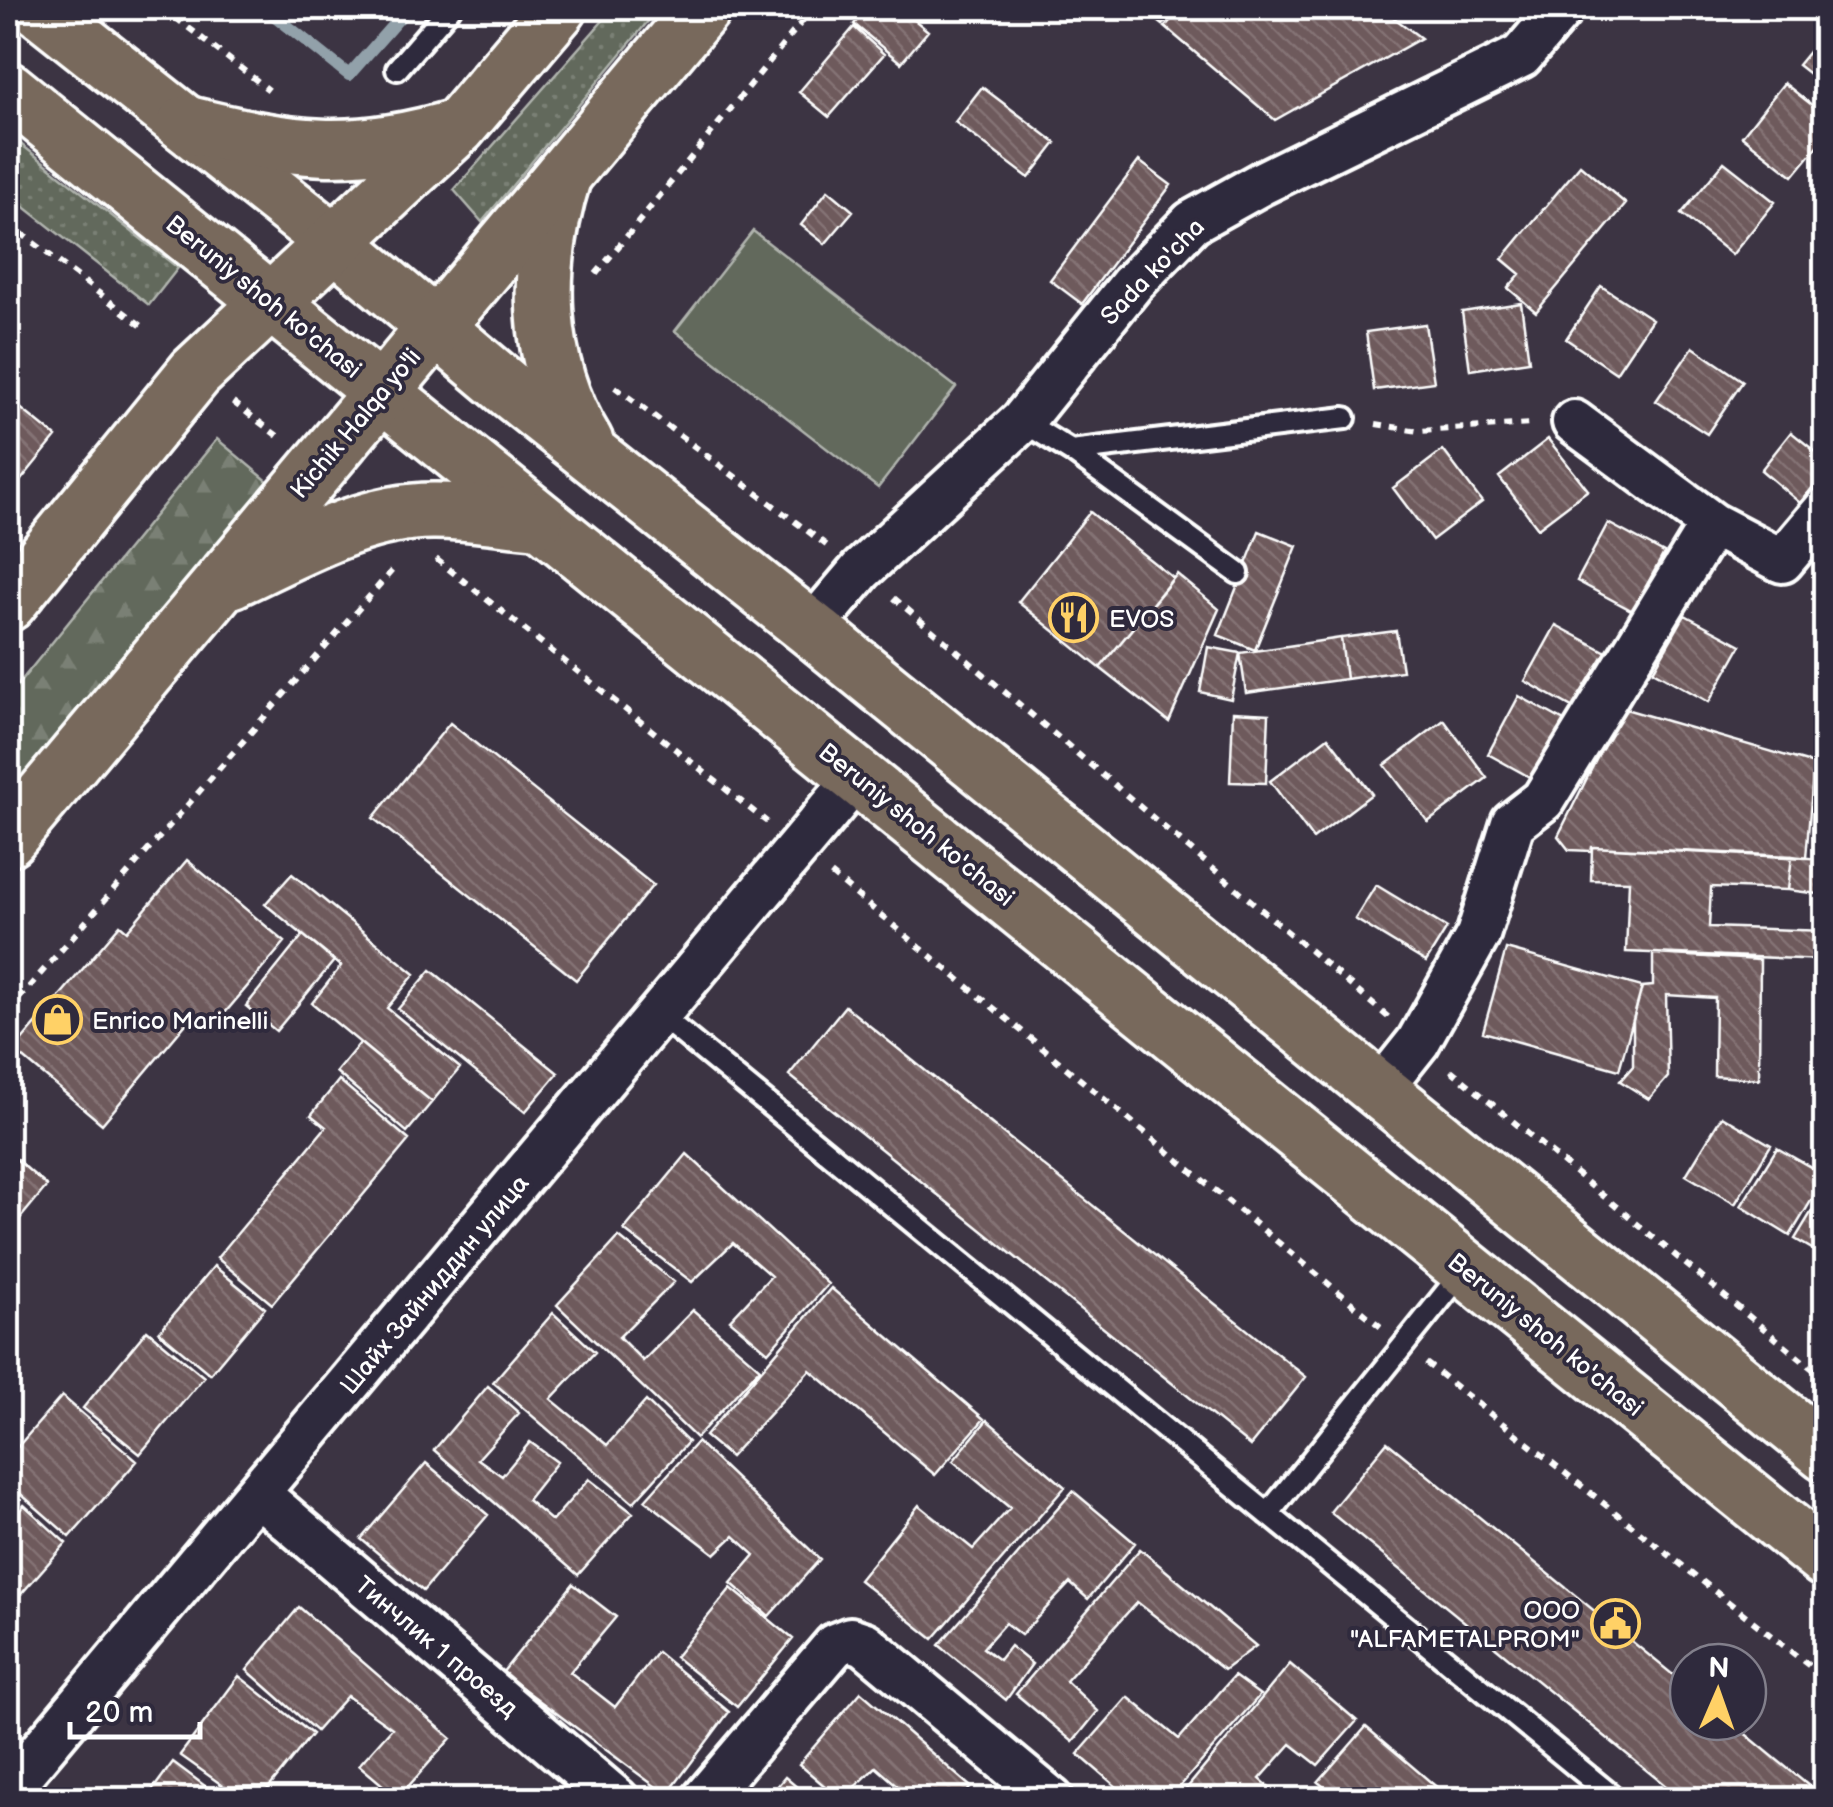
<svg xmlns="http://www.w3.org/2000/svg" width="1833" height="1807" viewBox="0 0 1833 1807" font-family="'Balsamiq Sans',sans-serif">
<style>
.grass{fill:url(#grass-dots);stroke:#b0b4ae;stroke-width:2.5}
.forest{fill:url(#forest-firs);stroke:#b0b4ae;stroke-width:2.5}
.garden{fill:#62695c;stroke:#b0b4ae;stroke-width:2.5}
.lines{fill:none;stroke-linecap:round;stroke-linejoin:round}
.stream{stroke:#92a1aa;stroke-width:12}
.building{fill:url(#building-back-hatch);stroke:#fff;stroke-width:2.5}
.service-casing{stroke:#fff;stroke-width:28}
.minor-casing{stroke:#fff;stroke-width:50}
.primary-casing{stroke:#fff;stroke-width:62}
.trunk-casing{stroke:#fff;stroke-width:62}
.path{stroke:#fff;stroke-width:6;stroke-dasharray:8 8;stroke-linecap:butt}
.service{stroke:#2f2a3d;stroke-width:20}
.minor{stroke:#2f2a3d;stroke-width:42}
.primary{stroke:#78695c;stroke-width:55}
.trunk{stroke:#78695c;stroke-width:55}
.labels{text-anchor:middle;stroke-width:8;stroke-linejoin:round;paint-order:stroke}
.street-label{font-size:25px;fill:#fff;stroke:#2f2a3d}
.poi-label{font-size:25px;fill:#fff;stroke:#2f2a3d;text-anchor:start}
</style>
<defs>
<pattern id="grass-dots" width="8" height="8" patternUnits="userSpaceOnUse" patternTransform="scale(2.5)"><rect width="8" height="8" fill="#62695c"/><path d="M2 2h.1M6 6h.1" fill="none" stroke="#7a8074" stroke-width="1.8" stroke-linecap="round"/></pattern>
<pattern id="forest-firs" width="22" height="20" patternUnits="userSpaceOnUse" patternTransform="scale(2.5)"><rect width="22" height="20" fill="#62695c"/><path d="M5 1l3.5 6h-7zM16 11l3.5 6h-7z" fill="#7a8074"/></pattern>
<pattern id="building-back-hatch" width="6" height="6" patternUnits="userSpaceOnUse" patternTransform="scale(2.5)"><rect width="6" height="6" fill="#6e5a5c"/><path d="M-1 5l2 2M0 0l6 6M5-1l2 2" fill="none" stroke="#847374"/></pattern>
</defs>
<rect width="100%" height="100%" fill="#3c3443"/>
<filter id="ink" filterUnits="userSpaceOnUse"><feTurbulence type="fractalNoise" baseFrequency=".01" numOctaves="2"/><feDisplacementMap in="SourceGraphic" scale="20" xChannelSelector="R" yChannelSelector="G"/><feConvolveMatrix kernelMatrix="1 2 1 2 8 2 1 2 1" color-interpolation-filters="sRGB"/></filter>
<g filter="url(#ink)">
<path class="grass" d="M614,8H659L482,222L454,190Z
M8,134L178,268L149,305L8,194Z"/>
<path class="forest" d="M217,439L270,483L8,801V697Z"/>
<path class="garden" d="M753,231L956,387L878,488L675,331Z"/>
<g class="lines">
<path class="stream" d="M265,8L349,75L408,8"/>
</g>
<path class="building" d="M868,8H900L928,31L901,63L854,24Z
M1141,8H1177L1163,25Z
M1181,8H1381L1421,38L1275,120L1165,27Z
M854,27L884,54L829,117L799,92Z
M1826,31V87L1798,65Z
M1784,83L1826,116V136L1793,176L1742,136Z
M982,87L1056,143L1029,178L955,122Z
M1139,161L1171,185L1082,304L1050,280Z
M1724,162L1775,202L1732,255L1681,214Z
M1580,165L1626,204L1536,312L1508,288L1520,274L1502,259Z
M828,190L853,211L825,244L801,225Z
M1601,286L1652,319L1616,373L1566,339Z
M1521,303L1529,361L1470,370L1462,312Z
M1425,324L1434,382L1374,390L1366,332Z
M1693,347L1743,381L1707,434L1656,401Z
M8,398L56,437L8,496Z
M1791,432L1826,460V471L1800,503L1761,470Z
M1548,439L1588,490L1538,528L1499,477Z
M1443,450L1482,502L1432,540L1393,488Z
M1090,512L1173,578L1100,668L1018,602Z
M1608,523L1664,553L1633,611L1577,581Z
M1259,531L1297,546L1255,650L1218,635Z
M1177,574L1219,609L1169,722L1100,668Z
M1685,615L1741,645L1709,702L1653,671Z
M1556,625L1612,655L1581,712L1525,681Z
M1396,631L1402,671L1346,679L1341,638Z
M1341,638L1346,679L1246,693L1240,653Z
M1208,647L1240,653L1231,699L1200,692Z
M1519,696L1575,727L1544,785L1488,754Z
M1622,708L1814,764L1806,858L1592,847L1591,851L1569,850L1558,836Z
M1233,712L1269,714L1266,783L1230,782Z
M1444,720L1487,778L1428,822L1385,765Z
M450,723L653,885L576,980L373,818Z
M1328,737L1372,794L1313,839L1270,781Z
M1826,806V853L1820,852Z
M1592,847L1792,856L1788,890L1711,887L1709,927L1826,931V960L1626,952L1629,881L1591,880Z
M1792,856L1826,860V895L1788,890Z
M187,860L285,942L213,1027L195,1013L102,1124L14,1050L120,925L127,931Z
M292,874L415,974L387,1008L460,1068L432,1102L312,1003L341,966L265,904Z
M1376,885L1447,928L1426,962L1355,919Z
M303,935L334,961L276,1031L246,1006Z
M1506,949L1642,987L1619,1070L1483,1032Z
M1653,954L1760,960L1759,1079L1714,1076L1715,998L1666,995L1668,1077L1649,1099L1620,1081L1633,1066V1021L1642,987L1653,986Z
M431,970L558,1073L525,1112L398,1009Z
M845,1006L1306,1377L1250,1446L789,1075Z
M360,1043L432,1102L407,1132L336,1072Z
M339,1080L409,1140L272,1304L217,1258L326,1127L311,1115Z
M1722,1116L1771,1145L1735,1204L1686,1175Z
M1777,1148L1826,1176L1790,1236L1741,1206Z
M8,1152L47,1186L8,1233Z
M687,1154L828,1284L768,1352L730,1320L771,1276L733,1243L692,1282L624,1230Z
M1826,1188V1257L1795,1239Z
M619,1237L674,1282L619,1337L643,1361L693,1310L760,1368L696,1438L557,1305Z
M214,1266L265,1308L210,1374L159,1332Z
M831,1288L984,1419L935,1475L810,1370L730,1457L705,1436Z
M553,1313L595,1352L551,1399L607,1445L646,1401L688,1442L633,1503L493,1382Z
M147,1330L204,1377L140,1454L83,1408Z
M488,1386L519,1413L478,1459L502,1476L530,1442L557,1462L527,1500L552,1521L589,1479L633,1513L578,1575L434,1450Z
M62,1396L137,1461L70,1537L8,1483V1458Z
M987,1420L1065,1487L933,1639L859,1580L919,1505L973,1549L1010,1508L953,1461Z
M697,1442L820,1559L769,1616L731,1583L755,1555L734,1536L715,1554L645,1500Z
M1387,1442L1688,1687V1722H1731L1826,1800H1683L1330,1512Z
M426,1463L488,1515L423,1591L361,1539Z
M1073,1491L1135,1543L1088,1599L1070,1583L1021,1635L1005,1623L983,1648L999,1660L1010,1646L1032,1664L1006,1700L939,1645Z
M24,1505L66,1543L8,1609V1524Z
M1140,1549L1256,1646L1224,1670L1137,1602L1066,1681L1098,1711L1073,1742L1016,1694Z
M573,1584L616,1617L570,1672L615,1707L657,1652L729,1712L667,1795L502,1673Z
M731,1588L793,1639L737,1707L675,1657Z
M299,1607L451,1738L398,1798L359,1765L392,1728L347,1696L316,1731L247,1670Z
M1290,1664L1357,1721L1318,1765L1291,1744L1260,1779L1284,1800H1177Z
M239,1676L312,1734L259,1800H243L180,1755Z
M1234,1676L1260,1695L1168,1800H1132L1078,1754L1128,1697L1179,1739Z
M861,1692L971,1787L960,1800H914L876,1767L841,1800L799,1764Z
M1366,1727L1440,1790L1432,1800H1340L1318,1782Z
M173,1762L217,1795L214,1800H145Z
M785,1777L812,1800H766Z"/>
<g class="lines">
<defs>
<path id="service" d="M397,69L450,8
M1022,421L1071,451L1238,573
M1071,451L1345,418
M661,1016L1617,1800
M1268,1514L1464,1270"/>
<path id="minor" d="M1574,422L1712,524L1782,561L1826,509
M811,629L861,570L1022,421L1132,284L1192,222L1262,183L1521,56L1562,8
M1379,1091L1418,1042L1478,935L1513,823L1543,800L1712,524
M257,1493L617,1800
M8,1790L858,776
M703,1800L835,1645L850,1639L865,1644L1052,1800"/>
<path id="primary" d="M39,8L337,244L511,391L811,629L1826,1453
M8,90L1826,1560
M563,176C535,264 535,361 585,442"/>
<path id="trunk" d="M186,124C292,150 351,159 458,127
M231,580C294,551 363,510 435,511C468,511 502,517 535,520
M8,603L195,373L458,127L559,8
M8,838L703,8"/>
</defs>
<use href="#service" class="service-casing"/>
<use href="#minor" class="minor-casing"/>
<use href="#primary" class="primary-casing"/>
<use href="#trunk" class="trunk-casing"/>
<path class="path" d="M163,8L269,90
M8,223L147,330
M596,274L813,8
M615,387L829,547
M233,402L283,440
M1376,424L1418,431L1533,424
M436,559L767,822
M894,598L1388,1017
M831,874L1381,1327
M8,1011L395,567
M1451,1070L1826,1380
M1426,1363L1826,1679"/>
<use href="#service" class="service"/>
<use href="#minor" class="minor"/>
<use href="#primary" class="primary"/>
<use href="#trunk" class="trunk"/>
</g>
</g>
<defs>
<symbol id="restaurant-ring" viewBox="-11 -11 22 22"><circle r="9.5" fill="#2f2a3d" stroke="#ffd166" stroke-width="1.5"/><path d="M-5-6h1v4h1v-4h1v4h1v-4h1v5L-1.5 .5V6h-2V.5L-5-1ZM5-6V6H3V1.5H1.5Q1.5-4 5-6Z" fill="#ffd166"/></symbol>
<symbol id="shop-ring" viewBox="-11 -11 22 22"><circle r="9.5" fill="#2f2a3d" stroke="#ffd166" stroke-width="1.5"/><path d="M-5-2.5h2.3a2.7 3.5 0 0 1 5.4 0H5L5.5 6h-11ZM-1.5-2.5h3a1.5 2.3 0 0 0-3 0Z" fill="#ffd166"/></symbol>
<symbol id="civic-ring" viewBox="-11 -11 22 22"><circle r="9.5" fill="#2f2a3d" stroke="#ffd166" stroke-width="1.5"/><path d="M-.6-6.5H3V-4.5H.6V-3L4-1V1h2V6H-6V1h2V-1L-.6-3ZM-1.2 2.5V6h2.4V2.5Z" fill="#ffd166"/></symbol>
</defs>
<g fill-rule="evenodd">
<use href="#restaurant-ring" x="1046" y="590" width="55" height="55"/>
<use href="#shop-ring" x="30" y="992" width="55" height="55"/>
<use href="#civic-ring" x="1588" y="1596" width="55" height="55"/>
</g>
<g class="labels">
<g class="street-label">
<text transform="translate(1152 271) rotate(-46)" y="9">Sada ko'cha</text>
<text transform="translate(264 296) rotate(39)" y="9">Beruniy shoh ko'chasi</text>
<text transform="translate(355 423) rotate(-50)" y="9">Kichik Halqa yo'li</text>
<text transform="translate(917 824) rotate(39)" y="9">Beruniy shoh ko'chasi</text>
<text transform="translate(434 1284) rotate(-50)" y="9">Шайх Зайниддин улица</text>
<text transform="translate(1546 1334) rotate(39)" y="9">Beruniy shoh ko'chasi</text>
<text transform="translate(437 1646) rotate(40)" y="9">Тинчлик 1 проезд</text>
</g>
<g class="poi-label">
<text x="1109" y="627">EVOS</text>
<text x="92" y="1029">Enrico Marinelli</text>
<text x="1580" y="1618" text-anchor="end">OOO<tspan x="1580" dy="29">"ALFAMETALPROM"</tspan></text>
</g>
</g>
<rect width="1833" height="1807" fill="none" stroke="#2f2a3d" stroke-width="40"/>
<rect x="20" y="20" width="1793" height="1767" fill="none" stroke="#fff" stroke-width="4" filter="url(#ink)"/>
<g transform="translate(1718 1692) rotate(2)"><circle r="48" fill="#2f2a3d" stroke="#827f8b" stroke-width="2.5"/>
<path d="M0-8L18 38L0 25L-18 38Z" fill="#ffd166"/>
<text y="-15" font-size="28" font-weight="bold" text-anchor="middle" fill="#ffffff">N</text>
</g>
<path d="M70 1722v15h130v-15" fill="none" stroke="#ffffff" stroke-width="5"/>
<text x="85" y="1722" font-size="30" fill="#ffffff" stroke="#2f2a3d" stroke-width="8" paint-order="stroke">20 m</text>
</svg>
